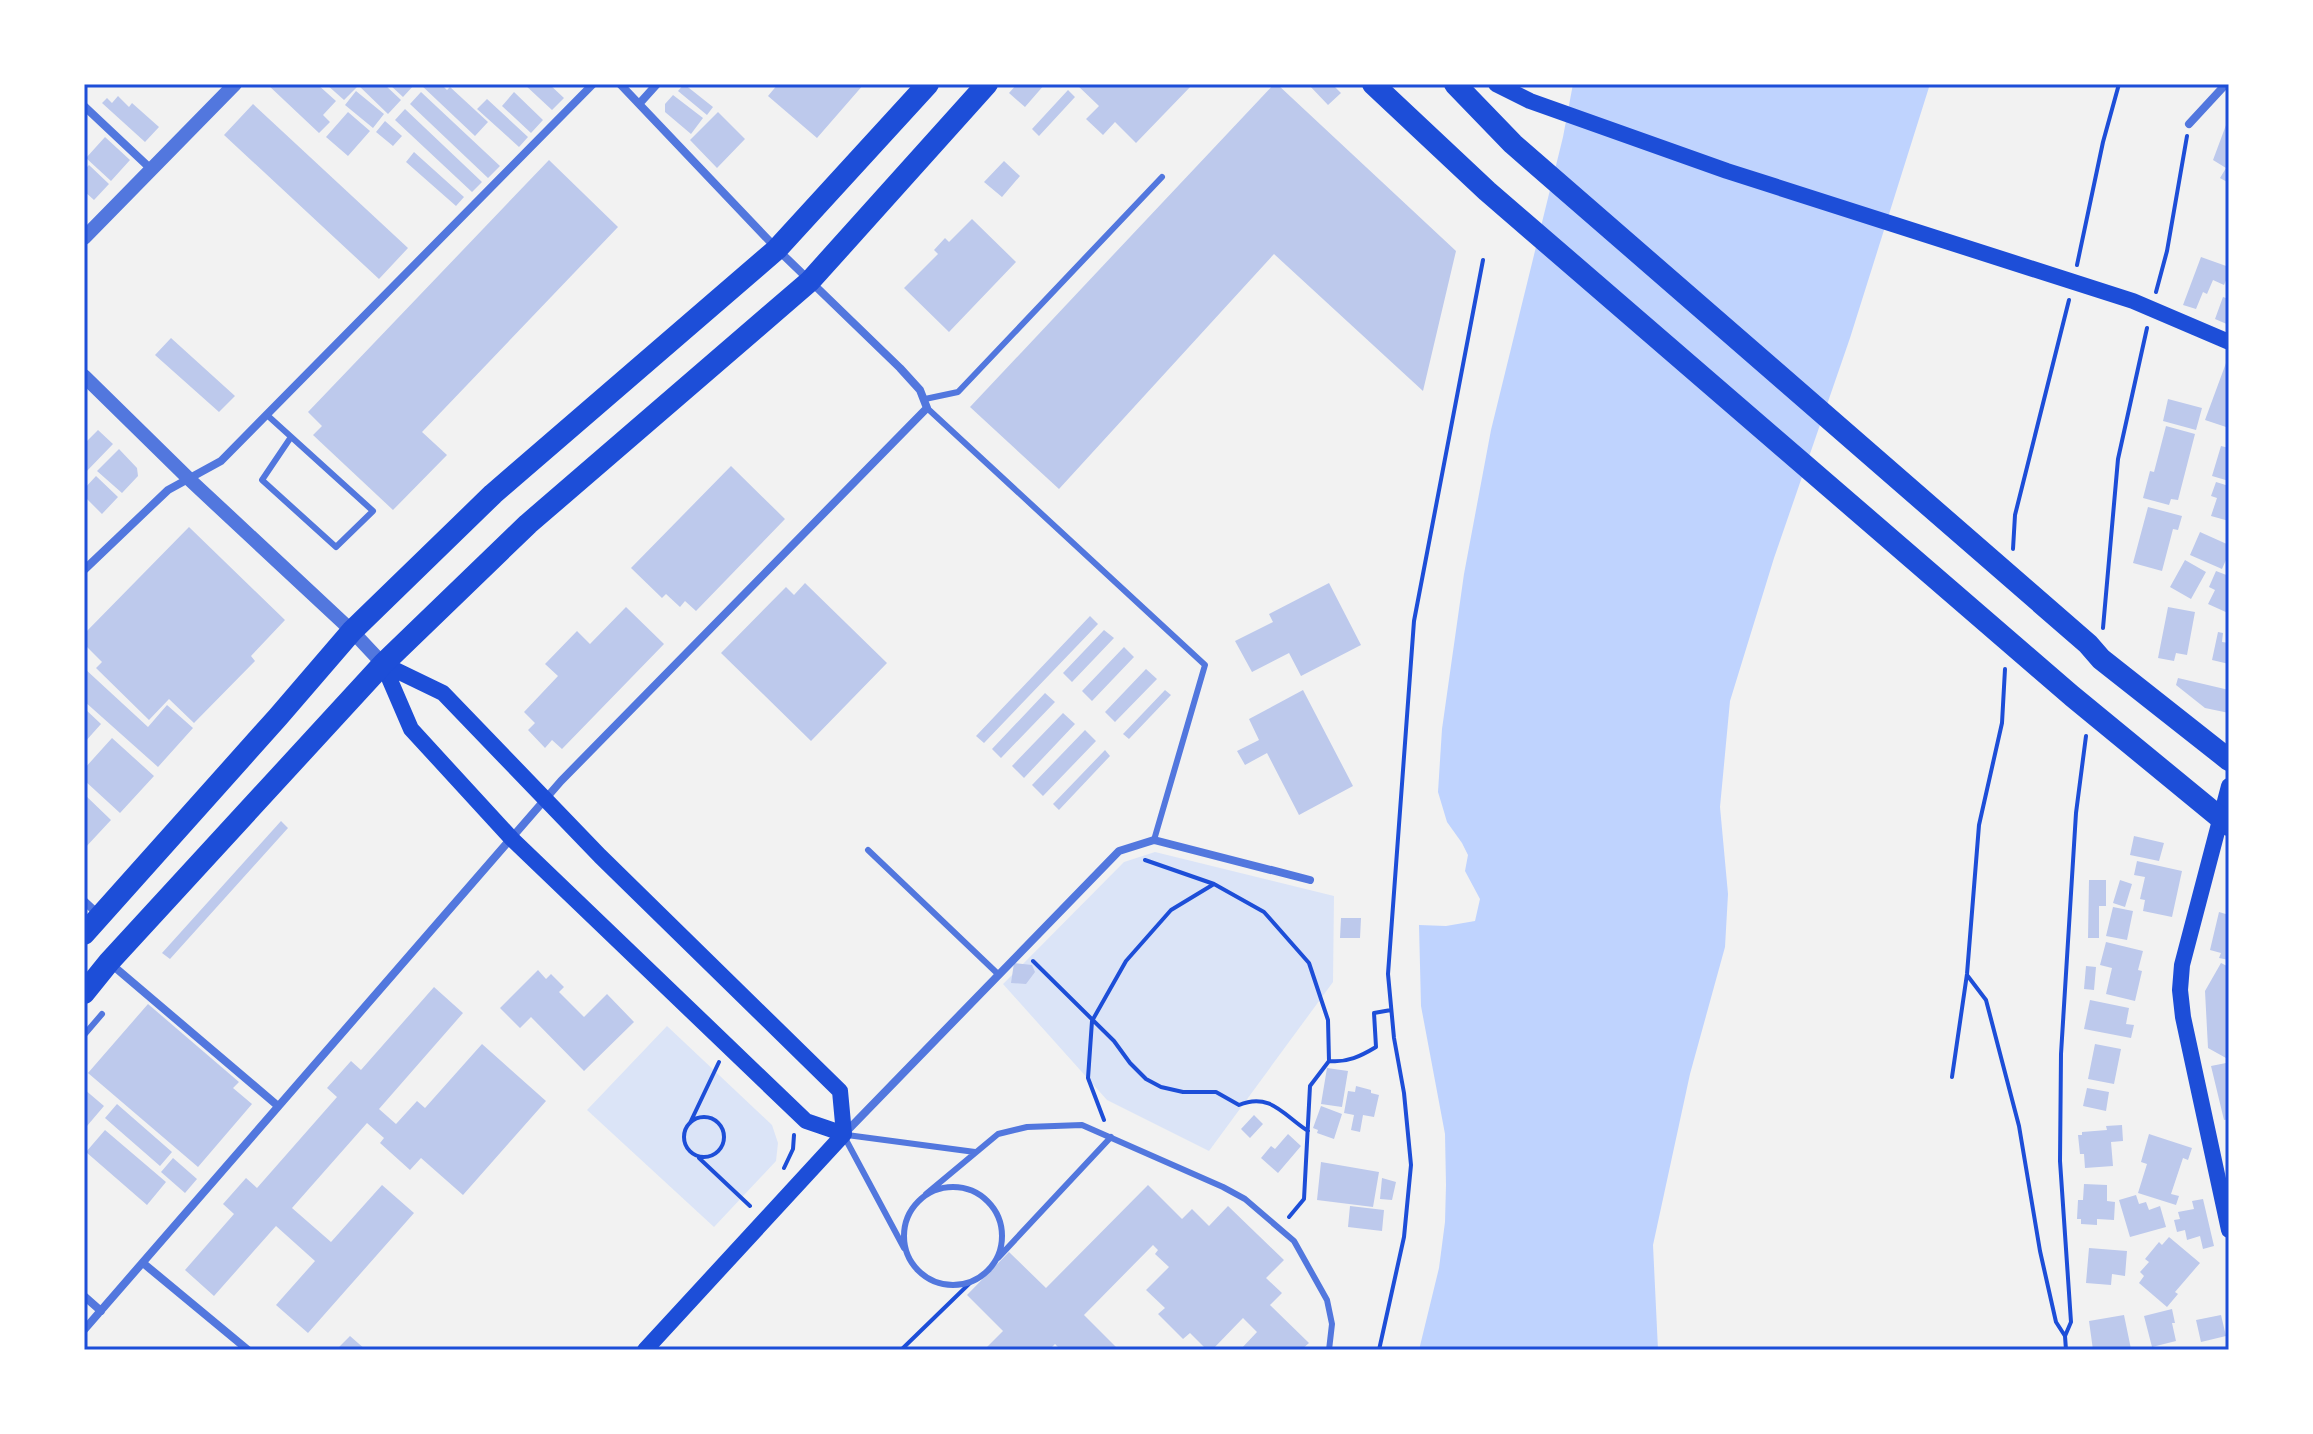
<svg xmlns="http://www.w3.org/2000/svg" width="2313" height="1434" viewBox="0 0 2313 1434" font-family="Cabin,sans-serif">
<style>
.green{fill:#dbe4f7}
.water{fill:#bfd3fe}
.building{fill:#bdc9ec}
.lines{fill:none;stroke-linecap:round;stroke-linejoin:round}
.path{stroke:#1d4ed8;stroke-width:4}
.service{stroke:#5277de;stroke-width:6}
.minor{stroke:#5277de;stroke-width:8}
.tertiary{stroke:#5277de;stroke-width:14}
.secondary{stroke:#1d4ed8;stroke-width:16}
.trunk{stroke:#1d4ed8;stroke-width:22}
.neatline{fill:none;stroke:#1d4ed8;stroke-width:3}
</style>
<rect width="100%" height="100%" fill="#f2f2f2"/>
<path class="green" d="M1155,852L1334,896L1333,982L1209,1151L1107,1100L1003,984L1124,862Z
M667,1026L772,1125L778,1143L776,1161L714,1227L587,1110Z"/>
<path class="water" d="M1573,84H1930L1850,338L1774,558L1730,701L1720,807L1728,894L1725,947L1690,1074L1653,1245L1658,1350H1419L1439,1268L1445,1222L1446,1185L1445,1134L1421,1006L1419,925L1446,926L1475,921L1480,899L1465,871L1468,855L1462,843L1447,822L1438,792L1442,729L1464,574L1491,430L1563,137Z"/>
<path class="building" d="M267,84H317L336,101L323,115L330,122L319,133Z
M326,84H354L357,87L344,100Z
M357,84H384L401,100L388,114Z
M389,84H415L403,97Z
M420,84H441L447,90L450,87L488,122L475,136Z
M524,84H549L564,98L552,110Z
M684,84L713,107L707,115L678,91Z
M778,84H864L817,138L768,96Z
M1017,84H1045L1025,107L1009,93Z
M1076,84H1193L1136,143L1115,122L1103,135L1086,119L1099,106Z
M1274,84H1277L1456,251L1423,391L1274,254L1059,489L970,407Z
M1308,84H1332L1341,93L1328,105Z
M1068,90L1075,97L1039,136L1032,129Z
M356,91L384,114L373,128L345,105Z
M421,92L500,166L488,178L410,104Z
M514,92L543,120L531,133L502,106Z
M673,95L703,118L691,134L665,112V104Z
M118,96L129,107L132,103L159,127L145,142L102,103L107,98L112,103Z
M487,99L528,137L519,147L477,109Z
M253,104L408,248L379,279L224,135Z
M405,109L482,182L472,192L395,120Z
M348,112L370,131L348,156L326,137Z
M718,112L745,139L717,168L690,140Z
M2229,117V183L2220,178L2226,168L2213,160Z
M385,121L402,136L393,146L376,132Z
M105,137L130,160L111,181L86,158Z
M414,152L464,197L456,206L406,162Z
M549,160L618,227L422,432L447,455L393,510L313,435L322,426L308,412Z
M1004,161L1020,176L1002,197L984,182Z
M89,165L109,184L94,200L84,191V170Z
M972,219L1016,262L949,332L904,288L938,254L934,250L945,238L949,242Z
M2201,257L2229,267V273L2224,285L2213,280L2207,294L2203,292L2196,309L2183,305Z
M2223,297L2229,299V325L2215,319Z
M171,338L235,396L219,412L155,355Z
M2226,363L2229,364V428L2205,420Z
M2168,399L2202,408L2196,430L2163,421Z
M2166,426L2195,434L2178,500L2171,499L2169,505L2143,498L2150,471L2154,472Z
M98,430L113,444L84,474V444Z
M2221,446L2229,448V481L2212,476Z
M119,449L137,468L138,476L122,493L97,471Z
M731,466L785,519L696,611L685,601L680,607L666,594L662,598L631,568Z
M96,476L118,497L102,514L84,496V489Z
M2216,482L2229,486V521L2211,516L2217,498L2211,496Z
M2148,507L2182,516L2178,530L2173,529L2162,571L2133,563Z
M189,527L285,620L251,656L255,661L194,723L169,699L149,720L96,668L102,662L84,644V634Z
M2200,532L2229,545V553L2222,569L2190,555Z
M2185,560L2206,572L2191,599L2170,587Z
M2216,571L2229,576L2228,613L2208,604L2215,590L2209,587Z
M805,583L887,663L811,741L721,653L786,587L794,595Z
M1329,583L1361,645L1301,676L1289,653L1252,672L1235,641L1273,622L1269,614Z
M626,607L664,644L562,749L552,740L545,748L528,730L535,723L524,712L558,676L545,664L577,631L590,644Z
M2168,607L2195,612L2187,655L2176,653L2174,661L2158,658Z
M1090,616L1098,624L984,743L976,736Z
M1104,630L1114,638L1072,682L1063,673Z
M2218,632L2223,633L2222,642L2229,643V664L2212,660Z
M1124,647L1134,657L1092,701L1082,691Z
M84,668L148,727L167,705L193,728L158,767L84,701Z
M1146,669L1157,679L1115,722L1105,712Z
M2178,678L2229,690V713L2205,708L2176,685Z
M1165,690L1171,695L1129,739L1123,734Z
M1303,690L1353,786L1299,815L1267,753L1245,765L1237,751L1259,740L1249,719Z
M1045,693L1055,702L1001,758L992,749Z
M84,708L101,724L84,743Z
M1063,713L1075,724L1024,778L1012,766Z
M1085,730L1096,741L1043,796L1032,785Z
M112,738L154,776L120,813L84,780V769Z
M1105,750L1110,756L1059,810L1053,804Z
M84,794L111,820L84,849Z
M281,821L288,828L170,959L162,953Z
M2134,836L2164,843L2159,861L2130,855Z
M2137,861L2182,871L2172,917L2143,911L2145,900L2140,899L2145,877L2134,875Z
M2089,880H2106V906H2099V938H2088Z
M2120,880L2132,884L2125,907L2113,903Z
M2113,907L2133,911L2127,940L2106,936Z
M2219,912L2229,915V960L2219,958L2221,953L2210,950Z
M1341,918H1361L1360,938H1340Z
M2106,942L2143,951L2138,970L2142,971L2135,1001L2106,994L2112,968L2100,965Z
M1014,963L1032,965L1035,972L1026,984L1011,983Z
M2221,963L2229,967V1052L2226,1058L2208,1048L2205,991Z
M2086,966L2096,967L2094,990L2084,989Z
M538,970L546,979L551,974L564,987L559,992L584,1017L607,994L634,1022L584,1071L531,1017L520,1028L500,1008Z
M434,987L463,1013L379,1109L396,1124L417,1101L425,1108L482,1044L546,1101L463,1195L421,1158L410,1170L380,1143L384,1138L367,1123L292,1208L331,1242L382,1185L414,1213L308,1333L276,1305L315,1261L276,1226L214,1296L185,1270L234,1214L223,1204L246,1178L257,1188L337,1097L327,1088L351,1061L361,1070Z
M2090,1000L2129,1008L2126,1024L2134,1025L2131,1038L2084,1029Z
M148,1004L239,1082L233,1088L252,1104L198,1167L88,1073Z
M2095,1044L2121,1049L2114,1084L2088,1079Z
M2226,1063L2229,1075V1119L2224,1120L2211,1066Z
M1327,1068L1348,1071L1342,1107L1321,1104Z
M1356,1086L1371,1090V1093L1379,1095L1374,1117L1363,1115L1360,1132L1351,1130L1354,1115L1344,1113L1348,1091L1355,1092Z
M2087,1088L2109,1092L2106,1111L2083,1106Z
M84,1089L104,1106L87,1126L84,1124Z
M117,1104L172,1152L160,1166L105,1118Z
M1321,1106L1342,1114L1334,1139L1317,1133L1318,1130L1313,1128Z
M1254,1115L1263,1124L1250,1138L1241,1129Z
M2122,1125L2123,1141L2111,1142L2113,1166L2085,1168L2084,1154H2080L2078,1135H2082V1132L2107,1130L2106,1126Z
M105,1130L166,1182L147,1205L86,1152Z
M1288,1134L1301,1146L1278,1173L1261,1158L1271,1146L1275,1149Z
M2149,1134L2192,1148L2188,1160L2183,1158L2171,1194L2179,1196L2176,1205L2138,1193L2147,1164L2141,1162Z
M173,1158L197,1179L185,1193L161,1172Z
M1321,1162L1379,1172L1373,1207L1317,1200Z
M1382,1178L1396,1182L1392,1200L1380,1199Z
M2084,1184L2107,1185V1201L2115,1202L2114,1220L2097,1219V1225L2081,1224V1219H2077L2078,1200H2083Z
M1148,1185L1182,1219L1192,1209L1209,1226L1228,1206L1284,1260L1266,1278L1282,1293L1270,1305L1309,1343L1301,1350H1240L1257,1332L1243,1318L1212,1350H1207L1190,1333L1183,1339L1158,1314L1165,1308L1146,1290L1169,1267L1155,1254L1158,1250L1153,1245L1084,1315L1119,1350H1061L1055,1344L1049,1350H984L1003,1331L967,1295L1009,1252L1046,1288Z
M2136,1195L2139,1204L2146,1202L2149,1210L2160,1206L2166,1227L2130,1237L2119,1200Z
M2203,1199L2214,1246L2203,1249L2200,1236L2187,1240L2185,1230L2177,1232L2174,1220L2180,1219L2178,1212L2194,1209L2192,1201Z
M1350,1206L1384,1210L1382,1231L1348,1227Z
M2169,1237L2200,1263L2175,1292L2178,1294L2167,1307L2139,1283L2144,1276L2140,1272L2149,1262L2145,1259L2159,1242L2162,1245Z
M2089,1248L2127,1251L2125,1276L2112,1274L2111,1285L2086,1283Z
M2172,1309L2175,1323H2172L2176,1341L2152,1347L2144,1316Z
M2124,1315L2131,1349L2093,1350L2089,1321Z
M2221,1315L2226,1336L2201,1342L2196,1320Z
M350,1336L366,1350H340L338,1348Z"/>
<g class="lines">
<path class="path" d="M2077,265L2103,142L2119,84
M2156,292L2167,251L2187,136
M2013,549L2015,515L2069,300
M2103,628L2118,459L2147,328
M1145,860L1214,884L1264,912L1309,963L1328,1020L1329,1061L1310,1086L1304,1199L1289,1217
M1033,961L1114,1041L1130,1063L1146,1079L1161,1087L1183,1092H1216L1239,1105C1271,1092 1284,1116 1308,1131
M1967,975L1986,1000L2019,1126L2040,1251L2056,1322L2065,1336
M1329,1061C1347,1063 1361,1056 1376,1047L1374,1013L1391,1010
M1952,1077L1967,974L1979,825L2002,723L2005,669
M684 1137a20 20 0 1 1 40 0a20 20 0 1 1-40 0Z
M1104,1120L1088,1078L1092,1021L1126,961L1171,910L1214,884
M690,1123L719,1062
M699,1158L750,1206
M784,1168L793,1149L794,1135
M901,1350L971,1282
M1379,1350L1404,1237L1411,1165L1404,1093L1394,1038L1388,974L1414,621L1483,260
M2066,1350L2065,1336L2071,1322L2060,1161L2061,1054L2076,813L2086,736"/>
<path class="service" d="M925,399L958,392L1162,177
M927,408L1205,665L1154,840
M267,415L373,511L336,547L262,480L291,437
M868,850L999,975
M84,1035L102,1014
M847,1135L975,1152
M845,1138L904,1248
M904 1236a49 49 0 1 1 98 0a49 49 0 1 1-98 0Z
M926,1194L998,1134L1027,1127L1082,1125L1223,1187L1245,1199L1294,1241L1327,1300L1332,1324L1329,1350
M998,1258L1111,1137"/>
<path class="minor" d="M639,104L657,84
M84,106L152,170
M2189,124L2226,84
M84,570L168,490L221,461L593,84
M84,901L98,914
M111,964L278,1106
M845,1133L1119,851L1154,840L1310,880
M143,1263L248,1350
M84,1296L101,1311
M84,1330L561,781L927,408L920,390L900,368L777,249L620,84"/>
<path class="tertiary" d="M84,238L235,84
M84,376L189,479L352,631L383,664"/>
<path class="secondary" d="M1496,84L1530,101L1727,171L2133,301L2229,342
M383,664L443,693L600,856L840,1091L844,1134
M383,664L411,729L512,839L806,1121L844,1134
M2229,786L2182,965L2180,990L2183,1017L2229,1230
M645,1350L844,1134"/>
<path class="trunk" d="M1373,84L1487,191L2072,696L2229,825
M1455,84L1513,144L2088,644L2101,659L2229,760
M84,934L278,717L352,631L493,494L777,249L928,84
M84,993L109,962L383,664L528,524L810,281L987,84"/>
</g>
<rect width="2313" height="1434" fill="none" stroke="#ffffff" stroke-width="172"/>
<rect x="86" y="86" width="2141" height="1262" class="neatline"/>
</svg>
